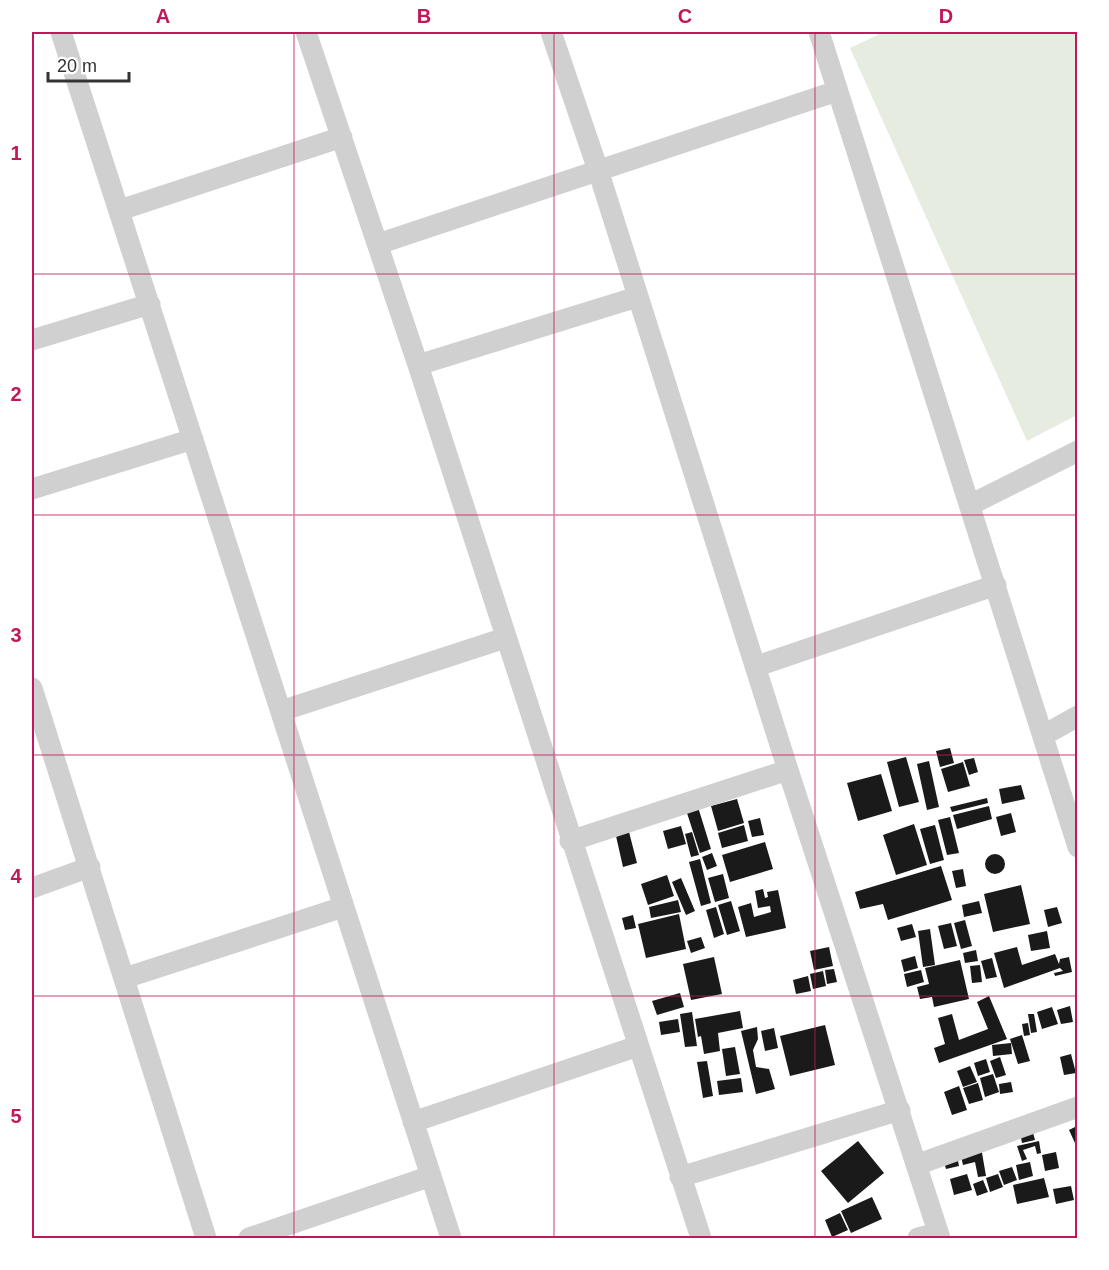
<svg xmlns="http://www.w3.org/2000/svg" width="1109" height="1270" viewBox="0 0 1109 1270" font-family="Helvetica,sans-serif">
<style>
.green{fill:#e6ecdf}
.building{fill:#1a1a1a}
.lines{fill:none;stroke-linecap:round;stroke-linejoin:round}
.minor{stroke:#d0d0d0;stroke-width:21}
.grid{fill:none;stroke:#c2185b;stroke-width:1.5;stroke-opacity:0.55}
.neatline{fill:none;stroke:#c2185b;stroke-width:2}
.grid-label{font-size:20px;text-anchor:middle;font-weight:bold;fill:#c2185b}
</style>
<rect width="100%" height="100%" fill="#fff"/>
<path class="green" d="M884,32H1077V415L1027,441L850,48Z"/>
<path class="building" d="M950,748L954,763L940,767L936,751Z
M906,757L919,802L899,807L887,762Z
M974,758L978,772L969,775L964,760Z
M929,761L939,807L927,810L917,764Z
M963,762L970,786L948,792L941,769Z
M881,774L892,811L858,821L847,783Z
M1021,785L1025,799L1002,804L999,789Z
M987,798L988,803L952,812L950,807Z
M737,799L744,823L718,831L711,806Z
M989,806L992,819L957,829L953,815Z
M698,807L711,849L700,853L686,810Z
M1011,813L1016,832L1001,836L996,817Z
M950,817L959,853L947,855L938,820Z
M760,818L764,835L752,837L748,821Z
M914,824L927,865L896,875L883,835Z
M744,825L748,841L722,848L718,833Z
M935,825L944,860L930,864L920,829Z
M681,826L686,844L668,849L663,831Z
M629,832L637,863L623,867L616,836Z
M692,832L699,855L691,857L685,834Z
M765,842L773,869L730,882L722,855Z
M712,853L717,866L707,870L702,857Z
M985 864a10 10 0 1 1 20 0a10 10 0 1 1-20 0Z
M700,859L711,903L701,906L689,862Z
M941,866L952,900L888,920L883,904L860,909L855,892Z
M963,869L966,886L956,888L952,871Z
M723,874L729,898L715,902L708,878Z
M667,875L674,896L648,905L641,884Z
M681,878L695,911L686,915L672,882Z
M1021,885L1030,924L993,932L984,894Z
M763,889L765,898L768,897L767,892L778,890L786,928L746,937L738,907L751,903L754,917L771,912L770,906L758,908L755,891Z
M678,900L681,912L651,918L649,907Z
M731,901L740,931L727,935L718,905Z
M979,901L982,913L964,917L962,905Z
M716,907L724,934L714,938L706,910Z
M1057,907L1062,923L1048,927L1044,910Z
M679,914L686,949L646,958L638,924Z
M633,915L636,928L625,930L622,918Z
M965,920L972,946L961,949L954,923Z
M951,923L957,946L944,949L938,926Z
M912,924L916,937L901,941L897,928Z
M930,929L935,965L923,967L918,931Z
M1047,931L1050,948L1031,951L1028,935Z
M701,937L705,948L691,953L687,941Z
M829,947L833,966L814,970L810,951Z
M1017,947L1022,965L1055,954L1059,964L1060,959L1069,957L1072,972L1055,976L1054,973L1063,971L1060,968L1004,988L994,953Z
M976,950L978,961L965,963L963,953Z
M915,956L918,968L904,972L901,960Z
M714,957L722,994L691,1000L683,964Z
M992,958L997,977L986,979L981,961Z
M960,960L969,999L934,1007L932,997L920,999L917,987L929,984L925,968Z
M980,965L982,982L972,983L970,966Z
M834,969L837,982L827,984L825,970Z
M921,970L924,982L907,987L904,974Z
M823,971L826,986L813,989L810,974Z
M808,976L811,991L796,994L793,980Z
M680,993L684,1007L657,1015L652,1001Z
M989,996L1007,1039L939,1063L934,1048L945,1044L938,1018L952,1014L959,1040L988,1029L977,1002Z
M1070,1006L1073,1022L1061,1024L1057,1010Z
M1052,1007L1058,1024L1042,1029L1037,1012Z
M740,1011L743,1028L718,1033L720,1051L704,1054L701,1036L698,1037L695,1019Z
M692,1012L697,1046L685,1047L680,1014Z
M1028,1014H1034L1037,1032L1031,1033Z
M678,1019L680,1032L661,1035L659,1022Z
M1028,1023L1030,1035L1024,1036L1022,1024Z
M825,1025L835,1065L790,1076L780,1036Z
M757,1027L758,1039L753,1050L756,1067L769,1069L775,1089L756,1094L741,1031Z
M774,1028L778,1048L765,1051L761,1031Z
M1022,1035L1030,1061L1018,1064L1010,1039Z
M1011,1043L1012,1054L993,1056L992,1045Z
M735,1047L740,1074L726,1076L722,1049Z
M1071,1054L1076,1073L1064,1075L1060,1057Z
M1000,1057L1006,1075L996,1078L990,1061Z
M986,1059L990,1072L978,1076L974,1063Z
M707,1061L713,1096L703,1098L697,1062Z
M970,1066L977,1082L963,1087L957,1071Z
M993,1074L999,1092L985,1097L980,1078Z
M741,1078L743,1092L719,1095L717,1081Z
M1011,1082L1013,1092L1000,1094L999,1084Z
M978,1083L983,1100L969,1104L963,1088Z
M959,1086L967,1110L952,1115L944,1092Z
M1077,1126V1142L1075,1143L1069,1130Z
M1032,1129L1035,1140L1022,1143L1020,1132Z
M858,1141L884,1173L848,1203L821,1171Z
M1039,1141L1041,1153L1037,1154L1035,1146L1023,1150L1027,1159L1022,1161L1017,1146Z
M981,1147L986,1176L978,1177L975,1162L963,1165L960,1152Z
M1056,1152L1059,1168L1045,1171L1042,1155Z
M957,1155L959,1166L946,1169L943,1159Z
M1030,1162L1033,1176L1019,1180L1016,1165Z
M1012,1167L1017,1180L1004,1185L999,1171Z
M967,1174L972,1190L954,1195L950,1179Z
M998,1174L1003,1187L990,1192L986,1178Z
M1044,1178L1049,1197L1017,1204L1013,1185Z
M983,1180L988,1192L977,1196L973,1184Z
M1071,1186L1074,1200L1056,1204L1053,1189Z
M872,1197L882,1219L851,1233L841,1211Z
M840,1213L848,1230L832,1237L825,1220Z"/>
<g class="lines">
<path class="minor" d="M61,32L451,1238
M306,32L418,365L701,1238
M551,32L598,170L788,770L940,1238
M819,32L1078,847
M120,210L342,137
M378,244L837,91
M32,340L150,304
M418,365L637,297
M32,489L193,439
M970,505L1078,451
M757,666L996,585
M32,688L206,1238
M281,711L505,638
M1044,735L1078,716
M570,841L788,770
M32,888L90,867
M125,978L343,907
M413,1122L638,1046
M916,1165L1078,1107
M680,1177L900,1110
M249,1238L431,1176
M918,1238L938,1233"/>
</g>
<path class="grid" d="M294,32V1238M554,32V1238M815,32V1238M32,274H1078M32,515H1078M32,755H1078M32,996H1078"/>
<rect width="1109" height="1270" fill="none" stroke="#ffffff" stroke-width="66"/>
<path d="M48 72v9h81v-9" fill="none" stroke="#333333" stroke-width="3"/>
<text x="57" y="72" font-size="18" fill="#333333" stroke="#ffffff" stroke-width="4.5" paint-order="stroke">20 m</text>
<rect x="33" y="33" width="1043" height="1204" class="neatline"/>
<g class="grid-label">
<text x="163" y="23">A</text>
<text x="424" y="23">B</text>
<text x="685" y="23">C</text>
<text x="946" y="23">D</text>
<text x="16" y="160">1</text>
<text x="16" y="401">2</text>
<text x="16" y="642">3</text>
<text x="16" y="883">4</text>
<text x="16" y="1123">5</text>
</g>
</svg>
